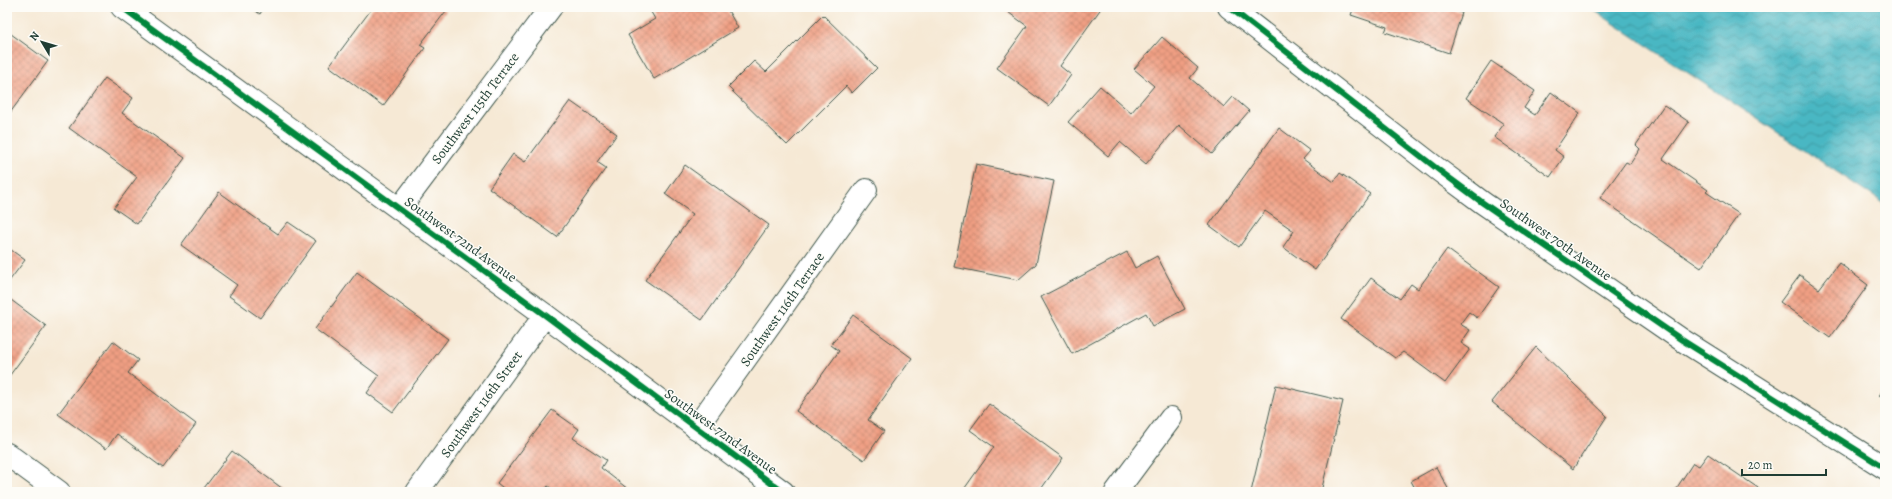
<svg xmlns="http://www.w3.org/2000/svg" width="1892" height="499" viewBox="0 0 1892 499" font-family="Alegreya,serif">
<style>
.water{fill:url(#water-waves);stroke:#347a7c}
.building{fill:url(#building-cross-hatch)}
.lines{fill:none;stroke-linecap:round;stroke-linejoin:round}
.street-casing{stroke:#3f574c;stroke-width:24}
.secondary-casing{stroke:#3f574c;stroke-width:24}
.street{stroke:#fff;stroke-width:22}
.secondary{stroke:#fff;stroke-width:22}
.cycleway-casing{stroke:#fdfcf7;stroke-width:8}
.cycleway{stroke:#00873e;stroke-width:6}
.labels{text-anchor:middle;stroke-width:3;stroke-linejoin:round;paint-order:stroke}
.street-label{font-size:14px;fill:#1f3d34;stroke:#fdfcf7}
</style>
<defs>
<pattern id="water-waves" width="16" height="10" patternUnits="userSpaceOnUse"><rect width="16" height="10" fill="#49b7c3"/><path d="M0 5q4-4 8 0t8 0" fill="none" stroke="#3c969f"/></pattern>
<pattern id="building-cross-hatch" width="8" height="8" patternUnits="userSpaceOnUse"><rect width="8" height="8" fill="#f09f83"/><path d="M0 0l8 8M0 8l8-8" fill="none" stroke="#c2836c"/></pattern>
</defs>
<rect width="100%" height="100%" fill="#fdfcf7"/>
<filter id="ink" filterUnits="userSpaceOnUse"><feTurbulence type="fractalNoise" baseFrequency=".025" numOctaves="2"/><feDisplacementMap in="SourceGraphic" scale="8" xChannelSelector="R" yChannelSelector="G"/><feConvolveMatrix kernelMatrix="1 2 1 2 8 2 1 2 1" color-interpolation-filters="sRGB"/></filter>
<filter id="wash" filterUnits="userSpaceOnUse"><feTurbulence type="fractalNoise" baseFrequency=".012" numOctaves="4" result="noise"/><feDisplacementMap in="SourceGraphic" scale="16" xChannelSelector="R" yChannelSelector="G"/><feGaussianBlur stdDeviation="0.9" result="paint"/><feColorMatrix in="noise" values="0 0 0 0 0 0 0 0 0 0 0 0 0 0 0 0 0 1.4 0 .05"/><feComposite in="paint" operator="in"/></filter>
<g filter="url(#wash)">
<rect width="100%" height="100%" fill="#f6e9d5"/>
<path class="water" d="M1589,7H1885V204Z"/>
<g id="blocks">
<path class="building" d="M250,7H264L260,14Z
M373,7H441L446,11L420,45L425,48L383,106L329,66Z
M648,7H726L738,28L654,79L628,35L655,19Z
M1001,7H1102L1060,66L1071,75L1049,106L997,68L1027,26Z
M1354,7H1445L1462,13L1449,53L1385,32L1387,27L1351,15Z
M823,15L877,68L852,93L846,86L787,145L728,87L754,61L766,72Z
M7,31L48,61L7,117Z
M1162,37L1198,68L1190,78L1224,107L1233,97L1249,111L1212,154L1179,125L1146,164L1120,142L1108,156L1068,122L1100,86L1131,113L1154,86L1134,69Z
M1491,61L1535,91L1524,108L1535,115L1551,92L1580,113L1555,150L1564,157L1550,177L1494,137L1504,124L1466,98Z
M105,78L133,98L122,113L185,158L137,224L114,208L137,177L69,128Z
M570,101L617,134L597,162L606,168L557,237L489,188L513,154L525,162Z
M1664,105L1689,122L1663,159L1708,190L1706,192L1739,214L1701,268L1600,198L1626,162L1630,164L1640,149L1636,145Z
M1279,128L1310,151L1303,159L1334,182L1340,173L1370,194L1315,270L1283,247L1294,231L1265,211L1239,247L1209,225Z
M976,164L1054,181L1036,264L1018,280L954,267Z
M685,165L769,225L702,320L645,280L693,214L665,194Z
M219,192L278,234L288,222L316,241L260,318L229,296L237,285L181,245Z
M7,247L25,260L7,284Z
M1447,249L1499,287L1477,318L1469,312L1460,324L1470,330L1461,343L1470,349L1445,383L1403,352L1395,358L1341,319L1371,278L1400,299L1411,284L1418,289Z
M1127,252L1135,268L1157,256L1185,309L1153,326L1146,313L1072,354L1041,297Z
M1839,263L1868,285L1830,338L1780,302L1800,275L1819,289Z
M357,272L448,339L393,412L367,393L379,376L315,329Z
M7,297L46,326L7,379Z
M853,315L912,358L868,420L884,431L864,460L796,411L839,351L831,345Z
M113,341L138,360L128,373L196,424L163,468L117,434L106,449L58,414Z
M1536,347L1607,416L1573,469L1492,402Z
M1276,385L1343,401L1321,492H1251Z
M1885,386V399L1879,396Z
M989,404L1063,458L1039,492H962L994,447L970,430Z
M552,410L579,429L573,438L606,460L601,468L628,489L625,492H556L548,486L543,492H508L497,483Z
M232,451L287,492H201Z
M1708,454L1764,492H1674L1693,463L1699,466Z
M1436,467L1450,492H1417L1411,481Z"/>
</g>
</g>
<g filter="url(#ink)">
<use href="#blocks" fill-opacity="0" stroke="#3f574c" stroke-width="1"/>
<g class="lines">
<defs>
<path id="street" d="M1229,7L1440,171L1483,203L1682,340L1885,468
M400,208L551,7
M696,428L866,190
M7,454L59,492
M417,492L545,315
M1116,492L1171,418"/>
<path id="secondary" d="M122,7L545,315L783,492"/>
</defs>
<use href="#street" class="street-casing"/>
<use href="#secondary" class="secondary-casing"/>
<use href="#street" class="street"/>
<use href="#secondary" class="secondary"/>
<defs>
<path id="cycleway" d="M122,7L545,315L783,492
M1229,7L1440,171L1483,203L1682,340L1885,468"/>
</defs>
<use href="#cycleway" class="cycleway-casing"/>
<use href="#cycleway" class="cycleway"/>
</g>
</g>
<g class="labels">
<g class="street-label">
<text transform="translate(475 108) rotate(-53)" y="5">Southwest 115th Terrace</text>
<text transform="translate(461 239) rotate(36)" y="5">Southwest 72nd Avenue</text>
<text transform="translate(1556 239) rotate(35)" y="5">Southwest 70th Avenue</text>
<text transform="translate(782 309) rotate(-55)" y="5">Southwest 116th Terrace</text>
<text transform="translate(481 404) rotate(-54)" y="5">Southwest 116th Street</text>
<text transform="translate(721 431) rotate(36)" y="5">Southwest 72nd Avenue</text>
</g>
</g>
<rect width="1892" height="499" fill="none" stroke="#fdfcf7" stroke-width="24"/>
<g transform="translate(42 42) rotate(308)" stroke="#fdfcf7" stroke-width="3" paint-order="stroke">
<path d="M0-3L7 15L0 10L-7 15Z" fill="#1f3d34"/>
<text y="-6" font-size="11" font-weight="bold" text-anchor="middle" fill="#1f3d34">N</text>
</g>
<path d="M1742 469v6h84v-6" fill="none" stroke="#1f3d34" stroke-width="2"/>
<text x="1748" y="469" font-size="12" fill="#1f3d34" stroke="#fdfcf7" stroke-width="3" paint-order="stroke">20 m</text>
</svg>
